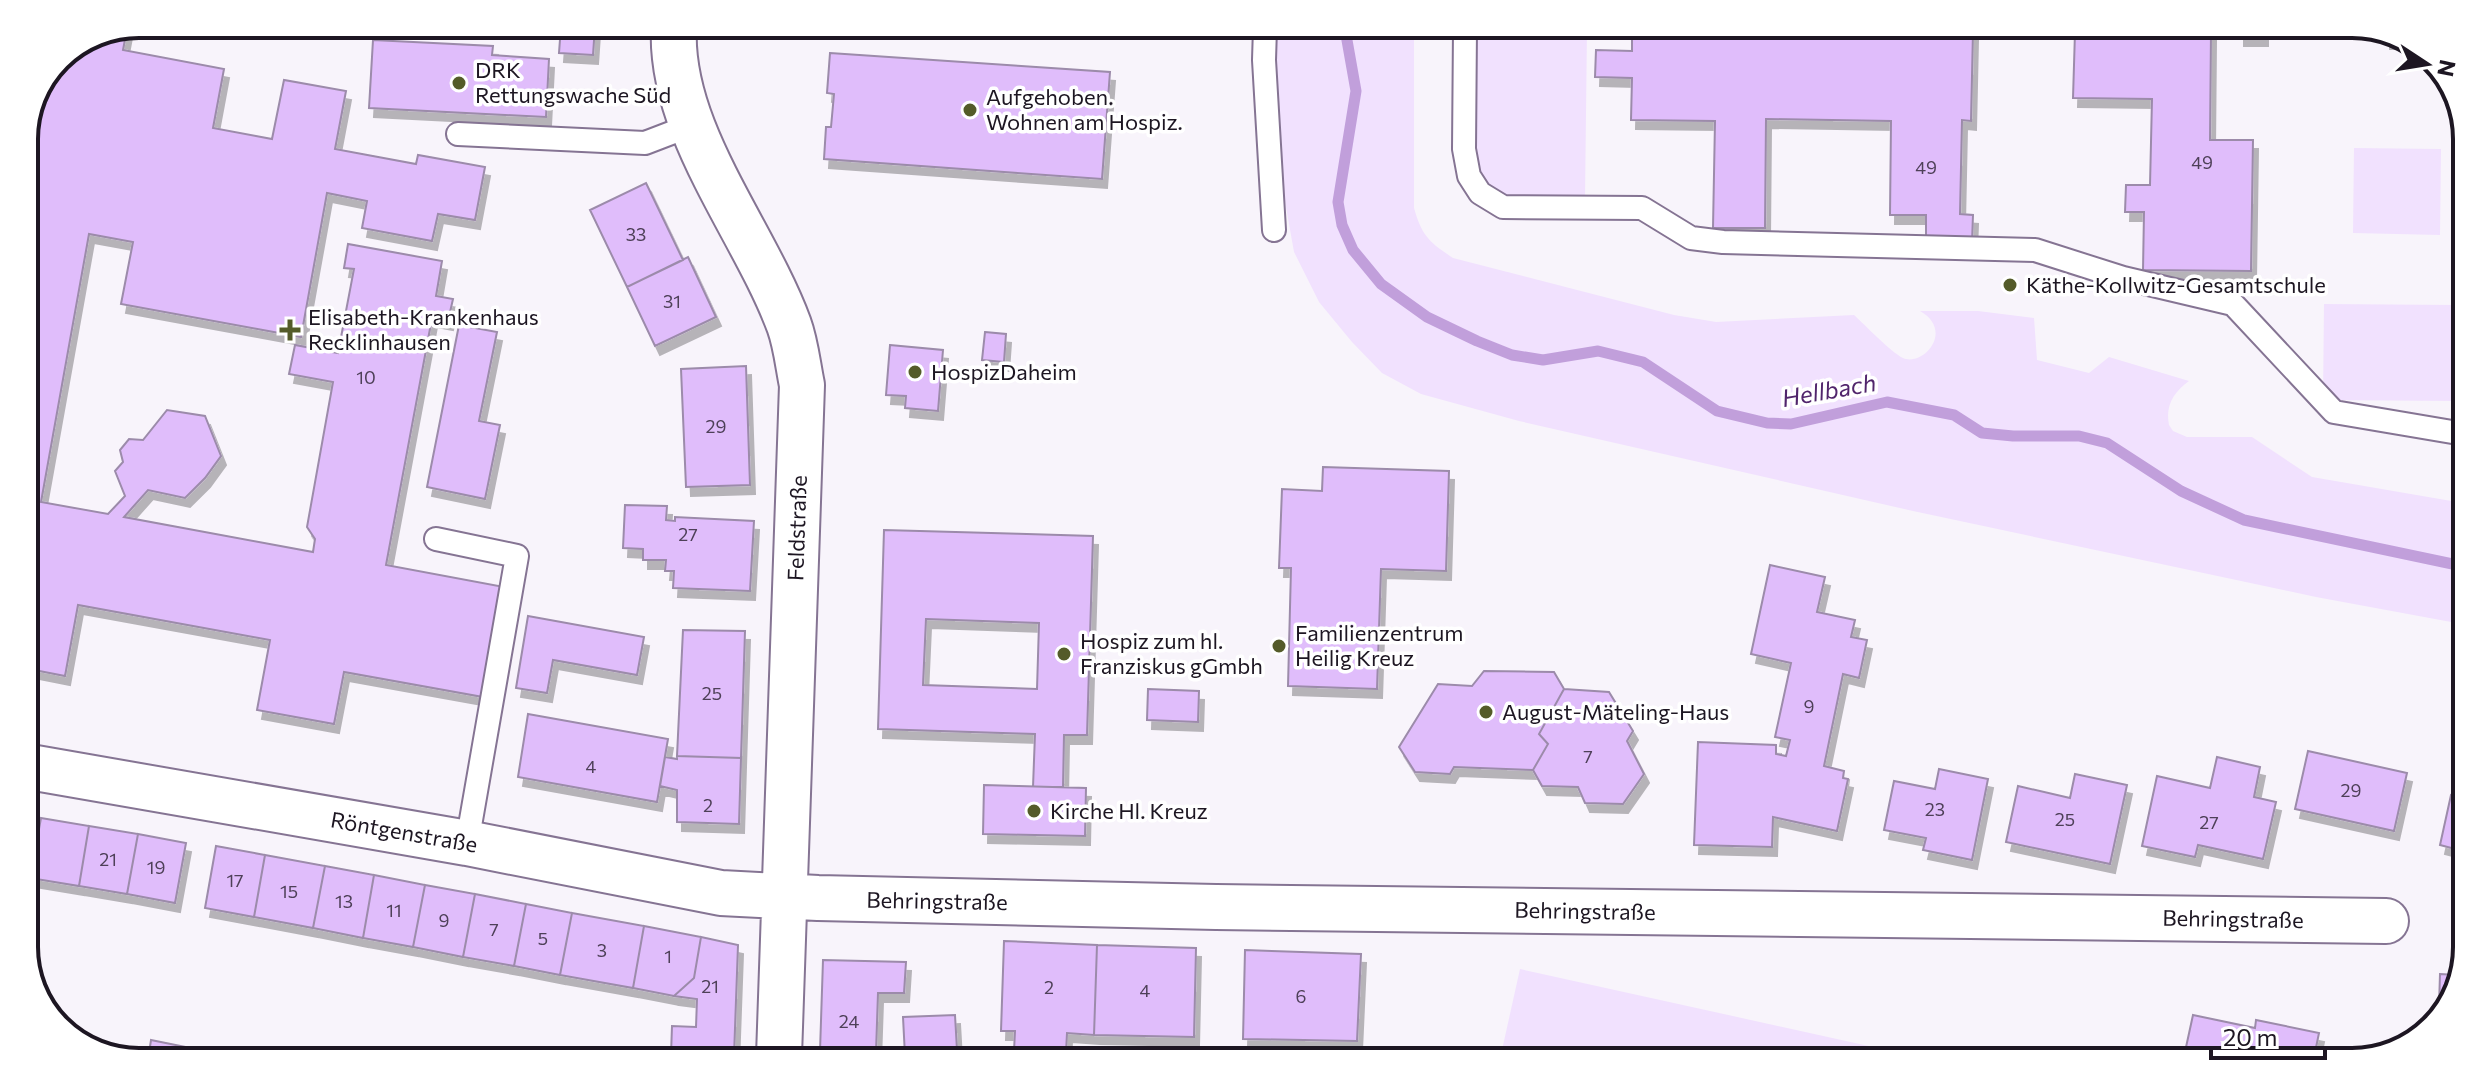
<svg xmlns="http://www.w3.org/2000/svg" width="2491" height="1086" viewBox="0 0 2491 1086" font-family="Commissioner,sans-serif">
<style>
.green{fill:#f1e1fe}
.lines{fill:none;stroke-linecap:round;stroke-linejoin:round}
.stream{stroke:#c19fdb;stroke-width:11}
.building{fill:#e0bdfb;stroke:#9c8baa;stroke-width:2;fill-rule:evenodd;filter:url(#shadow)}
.service-casing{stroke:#857493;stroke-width:26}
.minor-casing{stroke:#857493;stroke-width:48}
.service{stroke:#fff;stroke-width:22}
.minor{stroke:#fff;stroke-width:44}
.poi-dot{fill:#545b29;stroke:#fff;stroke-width:3}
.labels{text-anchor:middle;stroke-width:7;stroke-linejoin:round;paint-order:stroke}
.number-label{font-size:18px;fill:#4e4058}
.poi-label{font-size:22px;fill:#1d1622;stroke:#fff;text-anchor:start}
.street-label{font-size:22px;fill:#1d1622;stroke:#fff}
.water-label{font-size:24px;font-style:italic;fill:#51256c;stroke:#fff}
.rim{fill:none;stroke:#1d1622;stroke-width:4}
</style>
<defs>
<filter id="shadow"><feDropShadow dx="5" dy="9" stdDeviation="0" flood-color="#0004"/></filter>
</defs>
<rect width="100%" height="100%" fill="#f8f4fb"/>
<path class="green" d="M1270,28L1414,29V208C1422,236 1429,242 1453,258L1674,315L1716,322L1854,315C1865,325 1891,352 1903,358C1923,367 1955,331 1920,311H1978L2034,318L2037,360L2089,373L2109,357L2189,381C2174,392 2165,405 2169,425L2173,431L2187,437H2252L2312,477L2463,503L2462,624L2316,597L1913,511L1519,421L1421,394L1382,373L1352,342L1319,302L1294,252L1281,179Z
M1475,29L1587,30L1585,198L1502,196C1493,190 1483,178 1478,168C1469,146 1475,57 1475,29Z
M2354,148L2441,149L2440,235L2353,233Z
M2324,304L2456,305V401L2323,400Z
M1520,969L1932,1060L1500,1059Z"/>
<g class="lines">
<path class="stream" d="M1345,29L1356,91L1338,202L1342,225L1353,250L1381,284L1427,317L1477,341L1512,355L1543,360L1598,351L1643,362L1717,411L1767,423L1791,424L1887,402L1954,415L1982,433L2013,436H2079L2107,443L2181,491L2244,520L2462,566"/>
</g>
<path class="building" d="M561,26H595L593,55L559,53Z
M127,29L123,50L224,69L213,128L272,139L284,80L346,91L335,149L416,164L418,155L485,167L475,220L438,214L432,241L362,228L367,201L327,193L301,337L121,304L133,242L89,234L41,502L108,514L125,496L115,471L123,462L120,450L129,439L143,440L167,410L205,416L221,456L205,478L185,498L148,490L124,517L313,552L315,539L307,527L333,382L289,374L295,345L338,353L354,269L344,268L348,244L442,261L436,296L453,299L448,321L432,318L386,565L504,587L483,697L344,672L334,724L257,710L270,640L78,605L65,676L24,668V132L58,57Z
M1632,30L1973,31L1971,121L1962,120L1960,214L1973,215L1972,242L1926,241V215H1890L1891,121L1766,119L1765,228H1713L1715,121L1631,120L1632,78L1595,77L1596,50L1632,51Z
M2075,32H2211L2210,140H2253L2251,271L2143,270L2144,212H2125L2126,185H2150L2152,99L2073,98Z
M2239,32H2263V37H2239Z
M2385,33H2396L2406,40H2385Z
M373,40L493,46L492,55L549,59L546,117L369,108Z
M830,53L1110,72L1102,179L824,159L826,127H831L834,94L827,93Z
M646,183L683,260L627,287L590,210Z
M688,257L716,317L655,346L627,287Z
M459,325L497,332L479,421L500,425L485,499L427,487Z
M985,332L1006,334L1004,362L982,360Z
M890,345L943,350L938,411L905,408L906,396L886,395Z
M746,366L750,485L686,487L681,369Z
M1323,467L1449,471L1446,571L1381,569L1377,689L1288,686L1291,568H1279L1282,489L1322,491Z
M625,505L667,506L666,520L675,521V517L754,521L750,591L673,588L674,571H665L666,560H643V549L623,548Z
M884,530L1093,536L1087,735H1064L1063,787H1033L1035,734L878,729ZM926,619L1039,623L1037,689L923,685Z
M1770,565L1825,577L1817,612L1855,620L1851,637L1867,640L1859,678L1843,674L1824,766L1844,771L1843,778L1848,779L1837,831L1773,817L1772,847L1694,845L1698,742L1776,745V754L1786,756L1790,740L1775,737L1791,663L1751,654Z
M528,616L644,637L637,675L553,660L547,693L516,688Z
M683,630L745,631L741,758L677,756Z
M1484,671L1554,672L1564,689L1539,734L1548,744L1533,770L1454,767L1450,774L1415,772L1399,747L1438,684L1472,686Z
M1148,689L1199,691L1198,722L1147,720Z
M1564,689L1609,692L1633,731L1627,741L1644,774L1623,804L1585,803L1578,787L1542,786L1533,770L1548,744L1539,734Z
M528,714L668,739L657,802L518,777Z
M2308,751L2407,773L2394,831L2295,809Z
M677,756L741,758L739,824L677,822V790L660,786L665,757L677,759Z
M2217,757L2260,767L2254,797L2276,802L2263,859L2198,845L2195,857L2142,846L2157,776L2210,788Z
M1939,769L1988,779L1972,860L1923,850L1926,838L1884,830L1894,781L1935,789Z
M2075,774L2127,785L2110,864L2006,842L2018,786L2070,798Z
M984,785L1086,788L1085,836L983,834Z
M2451,795L2460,797L2459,850L2440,845Z
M41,818L89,826L79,886L30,878Z
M89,826L138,834L127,894L79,886Z
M138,834L186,843L175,903L127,894Z
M216,846L265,855L254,917L205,908Z
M265,855L325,866L313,928L254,917Z
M325,866L374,875L363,938L313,928Z
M374,875L425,885L413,947L363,938Z
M425,885L475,894L463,957L413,947Z
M475,894L526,904L514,966L463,957Z
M526,904L572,913L560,975L514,966Z
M572,913L644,926L633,988L560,975Z
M644,926L701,937L694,978L674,996L633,988Z
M701,937L738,945L734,1056L671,1055L672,1026L696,1027L697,999L674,996L694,978Z
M1004,941L1097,945L1094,1035L1067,1033L1066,1053L1014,1051L1015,1031H1001Z
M1097,945L1196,948L1194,1037L1094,1035Z
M1245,950L1361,954L1357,1041L1243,1039Z
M823,960L906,962L904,993H878L876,1052L820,1051Z
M2440,974L2456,975V994L2446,1006H2439Z
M955,1015L957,1050H953L954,1056H905L903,1017Z
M2193,1015L2255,1028L2256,1020L2319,1033L2313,1062L2183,1061Z
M151,1040L220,1054L149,1053Z
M820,1051L876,1052V1056H820Z"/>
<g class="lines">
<defs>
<path id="service" d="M1265,28L1264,60L1274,230
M1465,29L1464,149L1469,176L1480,193L1503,207L1642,208L1691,238L1723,242L2035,250L2123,278L2233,304L2334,412L2464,434
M458,134L645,143L692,125
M436,539L517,556L467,843"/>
<path id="minor" d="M674,26C668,130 754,230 789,325C796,344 798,366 802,385L779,1056
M24,766L467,843L721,893L818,898L1216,907L2386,921"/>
</defs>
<use href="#service" class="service-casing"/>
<use href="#minor" class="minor-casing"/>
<use href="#service" class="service"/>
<use href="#minor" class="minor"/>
</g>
<g class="poi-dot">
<circle cx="459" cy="83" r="8"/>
<circle cx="970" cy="110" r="8"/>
<circle cx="2010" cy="285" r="8"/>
<path d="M286 318h8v8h8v8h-8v8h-8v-8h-8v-8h8z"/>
<circle cx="915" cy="372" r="8"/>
<circle cx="1279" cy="646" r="8"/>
<circle cx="1064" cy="654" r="8"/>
<circle cx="1486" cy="712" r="8"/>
<circle cx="1034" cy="811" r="8"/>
</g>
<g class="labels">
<g class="number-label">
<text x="2202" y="169">49</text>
<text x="1926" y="174">49</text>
<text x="636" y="241">33</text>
<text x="672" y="308">31</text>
<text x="366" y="384">10</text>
<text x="716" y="433">29</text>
<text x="688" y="541">27</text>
<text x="712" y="700">25</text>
<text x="1809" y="713">9</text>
<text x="1588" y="763">7</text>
<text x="591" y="773">4</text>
<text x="2351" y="797">29</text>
<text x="708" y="812">2</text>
<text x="1935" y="816">23</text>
<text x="2065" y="826">25</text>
<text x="2209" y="829">27</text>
<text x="108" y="866">21</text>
<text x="156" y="874">19</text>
<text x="235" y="887">17</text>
<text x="289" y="898">15</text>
<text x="344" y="908">13</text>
<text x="394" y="917">11</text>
<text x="444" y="927">9</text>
<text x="494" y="936">7</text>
<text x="543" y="945">5</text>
<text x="602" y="957">3</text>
<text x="668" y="963">1</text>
<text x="710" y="993">21</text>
<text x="1049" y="994">2</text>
<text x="1145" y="997">4</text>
<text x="1301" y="1003">6</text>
<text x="849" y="1028">24</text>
</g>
<g class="poi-label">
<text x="475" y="78">DRK<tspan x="475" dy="25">Rettungswache Süd</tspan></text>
<text x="986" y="105">Aufgehoben.<tspan x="986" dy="25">Wohnen am Hospiz.</tspan></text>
<text x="2026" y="293">Käthe-Kollwitz-Gesamtschule</text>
<text x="308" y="325">Elisabeth-Krankenhaus<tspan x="308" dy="25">Recklinhausen</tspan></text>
<text x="931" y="380">HospizDaheim</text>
<text x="1295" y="641">Familienzentrum<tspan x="1295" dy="25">Heilig Kreuz</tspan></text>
<text x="1080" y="649">Hospiz zum hl.<tspan x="1080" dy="25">Franziskus gGmbh</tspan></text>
<text x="1502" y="720">August-Mäteling-Haus</text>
<text x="1050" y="819">Kirche Hl. Kreuz</text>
</g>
<g class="street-label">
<text transform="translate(797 528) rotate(-88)" y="8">Feldstraße</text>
<text transform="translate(404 832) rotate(10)" y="8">Röntgenstraße</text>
<text transform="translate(937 901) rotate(1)" y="8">Behringstraße</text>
<text transform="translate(1585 911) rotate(1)" y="8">Behringstraße</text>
<text transform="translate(2233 919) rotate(1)" y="8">Behringstraße</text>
</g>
<g class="water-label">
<text transform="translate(1829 391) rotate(-10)" y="8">Hellbach</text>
</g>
</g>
<path d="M0 0H2491V1086H0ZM139 38H2352A101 101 0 0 1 2453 139V947A101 101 0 0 1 2352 1048H139A101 101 0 0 1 38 947V139A101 101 0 0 1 139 38Z" fill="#fff" fill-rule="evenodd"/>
<path class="rim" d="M139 38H2352A101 101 0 0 1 2453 139V947A101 101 0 0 1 2352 1048H139A101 101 0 0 1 38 947V139A101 101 0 0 1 139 38Z"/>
<g transform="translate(2427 64) rotate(102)" stroke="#ffffff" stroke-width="6" paint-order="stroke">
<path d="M0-6L14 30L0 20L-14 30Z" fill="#1d1622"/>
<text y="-12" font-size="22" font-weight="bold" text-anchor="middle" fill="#1d1622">N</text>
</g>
<path d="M2211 1046v12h114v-12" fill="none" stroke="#1d1622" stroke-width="4"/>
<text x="2223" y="1046" font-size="24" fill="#1d1622" stroke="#ffffff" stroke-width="6" paint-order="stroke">20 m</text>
</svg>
